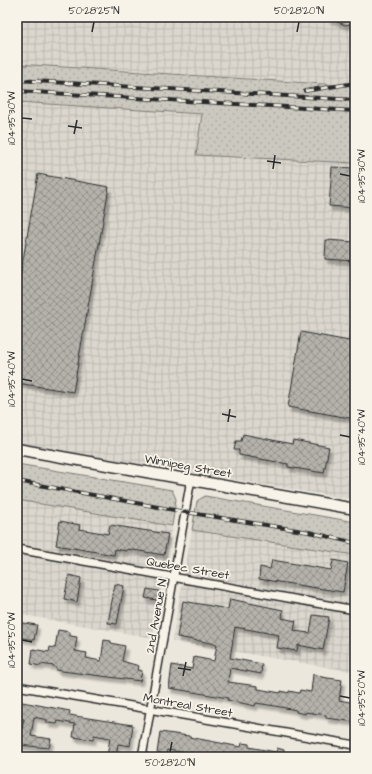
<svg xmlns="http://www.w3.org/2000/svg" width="372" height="774" viewBox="0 0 372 774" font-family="'Architects Daughter',sans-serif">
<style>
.industrial{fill:url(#industrial-grid)}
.grass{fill:url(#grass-dots);stroke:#7b7a75}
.building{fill:url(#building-cross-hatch);stroke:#2b2b2b;filter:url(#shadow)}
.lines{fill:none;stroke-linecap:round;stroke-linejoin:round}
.street-casing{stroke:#2b2b2b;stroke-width:10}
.secondary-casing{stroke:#2b2b2b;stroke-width:13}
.street{stroke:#f7f3e8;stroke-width:7}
.secondary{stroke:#f7f3e8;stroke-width:10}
.rail-casing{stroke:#2b2b2b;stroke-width:4}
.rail{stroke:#f7f3e8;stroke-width:2.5;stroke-dasharray:8;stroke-linecap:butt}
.ticks{fill:none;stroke:#2b2b2b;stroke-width:1.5}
.labels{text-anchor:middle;stroke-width:3.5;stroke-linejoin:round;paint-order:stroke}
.street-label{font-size:12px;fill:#2b2b2b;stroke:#f7f3e8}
.neatline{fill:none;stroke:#2b2b2b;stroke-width:1.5}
.ticks-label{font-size:10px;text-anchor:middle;fill:#2b2b2b}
</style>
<defs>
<pattern id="industrial-grid" width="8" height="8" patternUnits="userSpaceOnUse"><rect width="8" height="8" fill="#dbd7ce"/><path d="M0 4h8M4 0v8" fill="none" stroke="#bcb9b1"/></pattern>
<pattern id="grass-dots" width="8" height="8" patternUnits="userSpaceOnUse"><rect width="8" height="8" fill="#cbc8bf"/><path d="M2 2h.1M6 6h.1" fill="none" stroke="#aeaca4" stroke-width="1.8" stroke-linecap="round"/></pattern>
<pattern id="building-cross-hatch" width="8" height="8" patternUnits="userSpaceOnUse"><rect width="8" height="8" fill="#b5b2ab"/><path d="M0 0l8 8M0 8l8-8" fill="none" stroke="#93918b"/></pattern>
<filter id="shadow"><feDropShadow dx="2.5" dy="4.5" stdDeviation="1" flood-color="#0004"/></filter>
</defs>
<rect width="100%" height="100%" fill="#ebe7dd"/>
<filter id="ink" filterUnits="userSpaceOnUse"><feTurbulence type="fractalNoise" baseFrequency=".025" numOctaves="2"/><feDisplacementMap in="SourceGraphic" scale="8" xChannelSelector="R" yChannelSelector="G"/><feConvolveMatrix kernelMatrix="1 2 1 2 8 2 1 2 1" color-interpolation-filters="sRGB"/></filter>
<g filter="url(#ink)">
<path class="industrial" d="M17,17H355V85L17,64Z
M17,102L203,114L197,155L355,163V500L17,443Z
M17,500L172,526L153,638L17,614Z
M192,530L355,555V672L172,641Z"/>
<path class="grass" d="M17,64L355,86V163L196,155L202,114L17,102Z
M17,464L172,490L176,499L172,526L17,500Z
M205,496L355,522V555L192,530L197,501Z"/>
<path class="building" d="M326,17H355V23L345,25Z
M332,167L355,168V208L329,206Z
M38,174L109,187L73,392L17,383V294Z
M326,240L355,242V261L325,259Z
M351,325H355V419L288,407L301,332L349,341Z
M243,434L292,444L293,440L329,447L324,473L288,467V464L239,455V450H234L236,441H241Z
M60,521L80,525L79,529L108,534L110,525L168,534L164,555L127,549V551L115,549L114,555L56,545Z
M272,560L331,570L333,560L348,563L343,592L259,579L260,567L270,569Z
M69,575L81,578L77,602L64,599Z
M115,584L124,586L117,624L108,623Z
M147,589L159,591L157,600L145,598Z
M230,599L283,610L282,618L296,621L294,631L310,633L313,615L329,617L323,650L298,645L297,651L277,648L279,635L235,627L230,658L262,664L261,674L230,668L228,682L258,686V689L281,693V691L289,693V691L299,693L300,690L311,692L313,674L321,676V677L342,680L339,700L355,703V722L326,718V715L306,712L305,714L296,712V710L275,706L256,703L255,706L237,702L227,700L228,698L169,688L172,665L192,669L194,657L214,661L217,644L177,637L183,601L228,609Z
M17,622L37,625L34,640L17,637Z
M58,630L70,632V636L77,637L75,651L87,653L86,658L101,661L104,640L111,641V643L125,646L122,661L139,666L138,670L142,671L140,681L62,671L57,670L54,666L41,664V666L31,664L33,649L49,652L50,647L55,648Z
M17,701L70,711L69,715L133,725L130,746L118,744L116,757L107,756L110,738L94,735L93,740L73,737L75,724L58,721L57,724L47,723V720L34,717L31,736L51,739L49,748L19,745L24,719L17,718Z
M160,732L189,736V737L241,747L242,743L249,744V747L276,752L277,748L284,750V757H247L228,754L227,757H196L188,756V753L167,750L166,755L157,753Z"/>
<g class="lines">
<defs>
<path id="street" d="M17,549L355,610
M17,686L355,745
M142,757L191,479"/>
<path id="secondary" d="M17,449L355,509"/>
</defs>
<use href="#street" class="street-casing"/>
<use href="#secondary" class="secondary-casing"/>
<use href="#street" class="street"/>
<use href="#secondary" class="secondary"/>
<defs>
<path id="rail" d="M17,80L355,100
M17,91L355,111
M305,91L355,83
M17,481L185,512L309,532L355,543"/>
</defs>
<use href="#rail" class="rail-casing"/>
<use href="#rail" class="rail"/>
</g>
</g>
<path class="ticks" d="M92,32L94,22M297,32L299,22M22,118L32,119M68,126L82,128M74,134L77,120M267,161L281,163M273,169L275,155M340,174L350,176M22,379L32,381M222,414L236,417M228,422L230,409M340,435L350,437M22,640L32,642M178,668L191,670M183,676L186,662M340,696L350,698M170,752L172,742"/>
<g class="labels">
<g class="street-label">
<text transform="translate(188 466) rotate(10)" y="4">Winnipeg Street</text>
<text transform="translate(188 568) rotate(10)" y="4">Quebec Street</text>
<text transform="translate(156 616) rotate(-80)" y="4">2nd Avenue N</text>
<text transform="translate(188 705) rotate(10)" y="4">Montreal Street</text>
</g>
</g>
<rect width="372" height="774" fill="none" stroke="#f7f3e8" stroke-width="44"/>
<rect x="22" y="22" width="328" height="730" class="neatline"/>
<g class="ticks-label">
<text x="94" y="14">50°28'25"N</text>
<text x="299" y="14">50°28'20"N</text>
<text transform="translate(11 118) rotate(-90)" y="4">104°35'30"W</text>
<text transform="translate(361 176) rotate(-90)" y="4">104°35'30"W</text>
<text transform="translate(11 379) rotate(-90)" y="4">104°35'40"W</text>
<text transform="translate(361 437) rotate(-90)" y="4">104°35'40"W</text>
<text transform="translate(11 640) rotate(-90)" y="4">104°35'50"W</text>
<text transform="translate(361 698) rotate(-90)" y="4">104°35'50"W</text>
<text x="170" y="766">50°28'20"N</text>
</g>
</svg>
